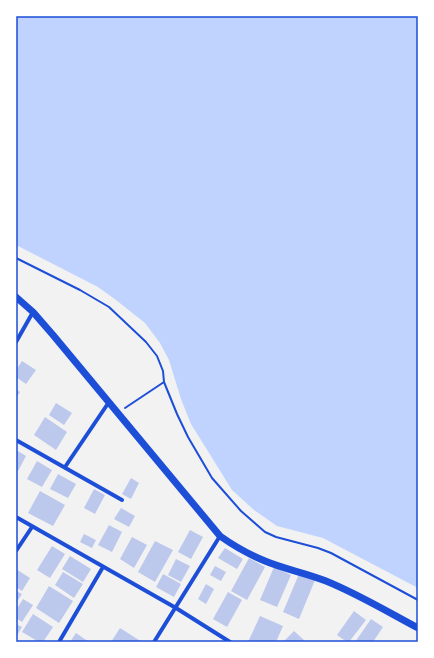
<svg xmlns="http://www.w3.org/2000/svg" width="434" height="658" viewBox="0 0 434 658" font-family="'IBM Plex Sans',sans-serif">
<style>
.water{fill:#bfd3fe}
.building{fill:#bdc9ec}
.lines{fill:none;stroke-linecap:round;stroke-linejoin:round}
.path{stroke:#1d4ed8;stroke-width:2}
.minor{stroke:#1d4ed8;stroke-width:4}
.tertiary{stroke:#1d4ed8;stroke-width:7}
.neatline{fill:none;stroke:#1d4ed8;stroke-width:1.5}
</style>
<rect width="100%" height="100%" fill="#f2f2f2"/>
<path class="water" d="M16,16H418V588L323,538L277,526L254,510L232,490L191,424L181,399L169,360L160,343L145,323L116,300L98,287L16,245Z"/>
<path class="building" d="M22,361L36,370L26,384L16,377V370Z
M16,389L20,392L16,398Z
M56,403L72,413L64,425L49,415Z
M45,417L67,432L56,450L34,435Z
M16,450L26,456L18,471L16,469Z
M37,461L52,470L42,487L27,479Z
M58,474L76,484L68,498L50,489Z
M131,478L139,483L131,499L122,494Z
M94,489L105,495L95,514L84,508Z
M40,491L65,505L53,526L28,513Z
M121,508L135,516L129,527L114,519Z
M109,525L122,532L112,552L98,545Z
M190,530L203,537L191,559L178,552Z
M84,534L96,540L92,548L80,542Z
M132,537L147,545L134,568L120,559Z
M155,541L173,550L155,582L138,572Z
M52,546L65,554L50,578L37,570Z
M225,548L243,559L237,569L218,558Z
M70,556L91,569L83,582L62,569Z
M249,558L265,567L247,600L231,591Z
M176,559L190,566L181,582L168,575Z
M215,566L226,572L221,581L210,575Z
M274,567L291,575L277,607L260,600Z
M16,569L30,578L22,591L16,587Z
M63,572L83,584L74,598L55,585Z
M163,574L181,584L174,597L156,587Z
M299,574L315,580L299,619L283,612Z
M206,584L214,589L206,604L198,599Z
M49,586L73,601L59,623L36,608Z
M16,591L22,594L16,603Z
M228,592L242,600L227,627L213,619Z
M23,599L33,605L22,622L16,618V610Z
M354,611L366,620L349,642H347L337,635Z
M33,614L53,627L43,642H39L22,632Z
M260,616L283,626L276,642H248Z
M371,619L383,627L373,642H355Z
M16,624L22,627L16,637Z
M120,628L142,642H111Z
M294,631L304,640L303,642H283Z
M76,633L89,642H70Z"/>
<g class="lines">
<path class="path" d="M16,258L80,290L109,307L146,342L157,356L163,371L164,382L177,414L188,437L212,478L241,511L265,532L276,537L318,548L331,553L418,600
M125,408L164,382"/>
<path class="minor" d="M16,342L33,312
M16,440L122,500
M65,467L109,402
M16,517L176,608L230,642
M16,551L32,527
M59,642L103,567
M154,642L220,536"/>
<path class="tertiary" d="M16,297L33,312L53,335L220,536C234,546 248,554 265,561C284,569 306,573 326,581C358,594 388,612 418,628"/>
</g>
<rect width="434" height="658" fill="none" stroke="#ffffff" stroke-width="34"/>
<rect x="17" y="17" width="400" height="624" class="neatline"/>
</svg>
